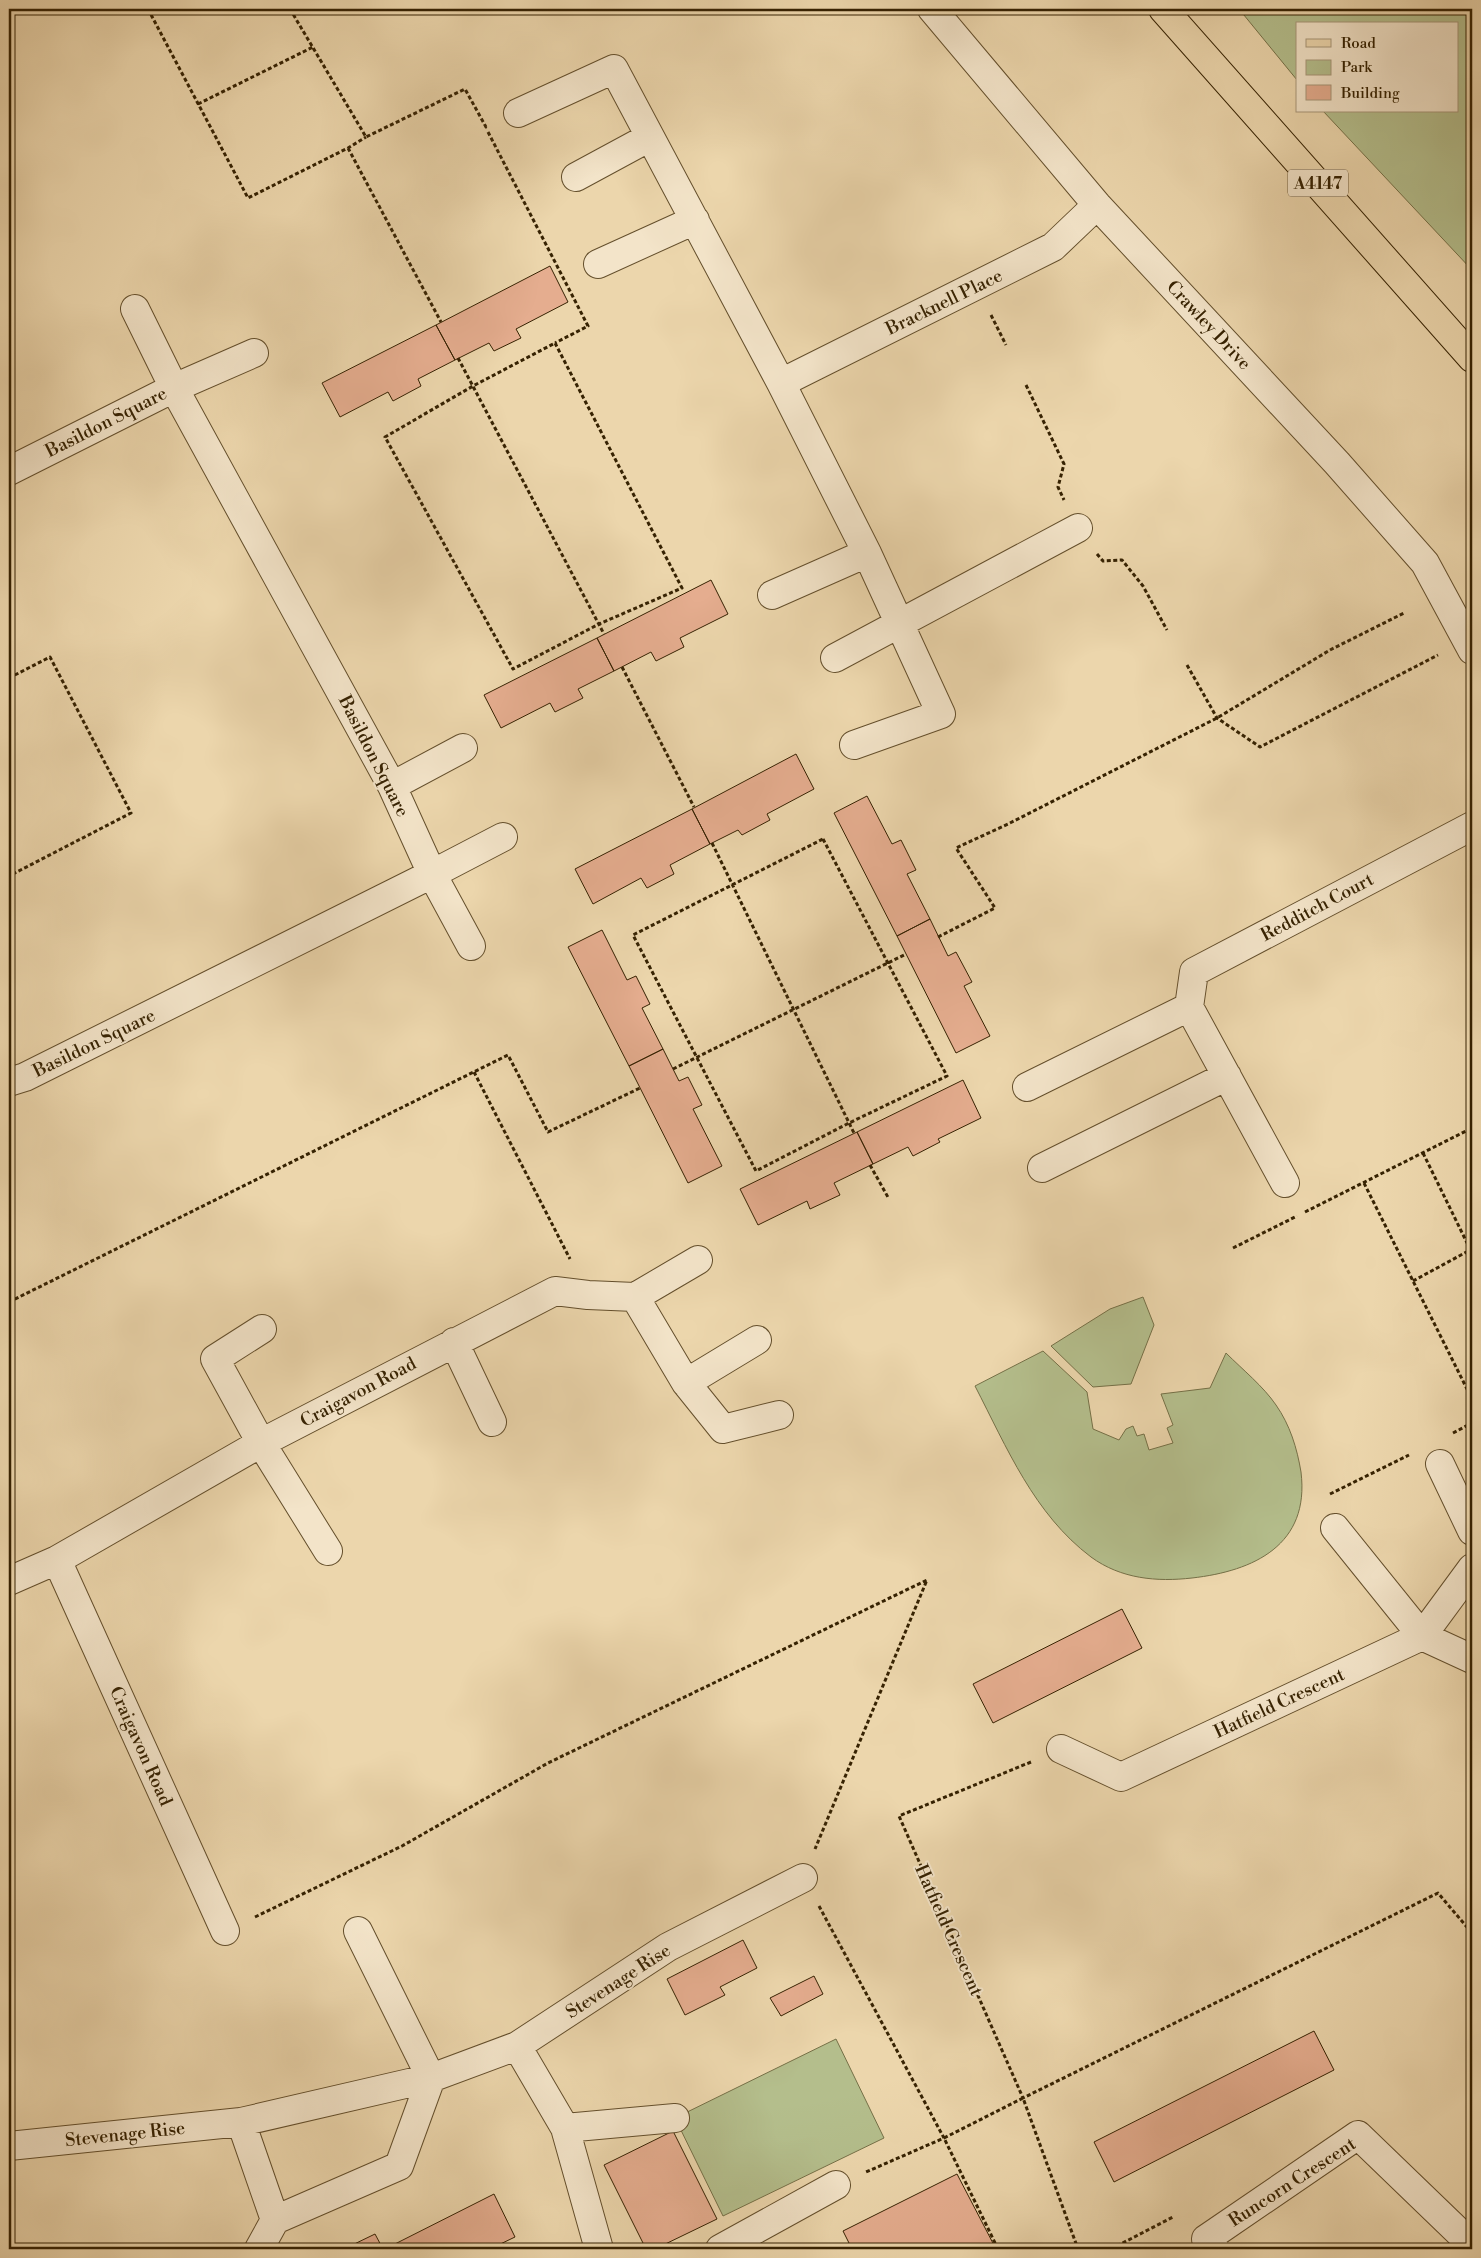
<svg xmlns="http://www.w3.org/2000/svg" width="1481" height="2258" viewBox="0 0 1481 2258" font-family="'Libre Bodoni',serif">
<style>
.green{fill:#b4be8c;stroke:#757047}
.building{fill:#e5ad8f;stroke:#362202}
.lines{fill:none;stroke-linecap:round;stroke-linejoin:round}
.minor-casing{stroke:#644f2c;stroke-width:30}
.major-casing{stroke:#362202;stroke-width:30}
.path{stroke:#362202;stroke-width:3;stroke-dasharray:4 2.5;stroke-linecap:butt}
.minor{stroke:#f3e4c9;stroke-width:28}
.major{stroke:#ecd6ac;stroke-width:28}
.labels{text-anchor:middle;stroke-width:4;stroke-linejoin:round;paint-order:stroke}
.shield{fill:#f3e4c9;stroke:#6f5c3e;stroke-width:1}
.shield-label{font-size:16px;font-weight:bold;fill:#362202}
.street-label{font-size:18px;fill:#362202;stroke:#f3e4c9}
</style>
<rect width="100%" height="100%" fill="#ecd6ac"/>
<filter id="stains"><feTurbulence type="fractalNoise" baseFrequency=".004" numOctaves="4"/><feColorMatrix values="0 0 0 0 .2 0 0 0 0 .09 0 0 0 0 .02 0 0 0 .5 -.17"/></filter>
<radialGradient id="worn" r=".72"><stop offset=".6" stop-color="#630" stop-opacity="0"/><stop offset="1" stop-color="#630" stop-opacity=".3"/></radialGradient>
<path class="green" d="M1239,9H1472V270L1323,111H1457V24H1297V80Z
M1143,1297L1154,1325L1131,1384L1093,1387L1051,1346L1110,1309Z
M1043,1351L1087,1392L1093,1429L1119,1440L1126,1429L1133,1426L1137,1436L1144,1434L1149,1450L1173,1443L1167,1428L1173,1425L1161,1394L1210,1388L1226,1353C1243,1370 1263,1386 1276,1405C1290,1425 1297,1448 1301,1472C1310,1545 1254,1571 1192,1578C1157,1582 1121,1579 1091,1557C1034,1514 1007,1448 975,1386Z
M836,2039L884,2138L723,2216L675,2118Z"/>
<path class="building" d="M550,266L568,302L516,329L521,338L494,351L489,343L455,360L436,325Z
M436,325L455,360L418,379L421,386L393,401L388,392L340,417L322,383Z
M711,580L728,614L680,638L684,647L656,661L651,652L614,671L597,638Z
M597,638L614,671L578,689L583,698L555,712L550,703L501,728L484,695Z
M796,754L814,789L767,814L770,820L742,835L738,830L710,844L692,809Z
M867,796L892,844L901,840L916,870L907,874L930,919L897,936L834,813Z
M692,809L710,844L670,865L674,874L647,888L641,878L593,904L575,869Z
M930,919L948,956L956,952L972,982L964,986L990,1036L956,1053L897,936Z
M602,930L627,980L636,976L650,1004L642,1008L663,1049L629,1066L568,947Z
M663,1049L679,1081L688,1077L702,1105L693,1109L722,1166L688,1183L629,1066Z
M963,1080L981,1118L938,1139L940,1142L913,1156L908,1147L873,1164L857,1132Z
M857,1132L873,1164L834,1183L840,1195L810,1209L807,1201L758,1225L740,1189Z
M1122,1609L1142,1648L993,1723L973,1684Z
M743,1940L757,1968L720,1987L725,1995L685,2015L667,1979Z
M814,1976L823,1994L781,2016L770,1998Z
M1314,2031L1334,2070L1114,2182L1094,2142Z
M673,2131L717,2219L655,2249H646L604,2165Z
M957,2174L996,2249H852L843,2231Z
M494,2194L515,2237L490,2249H385Z
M375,2234L383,2249H344Z"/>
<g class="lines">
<defs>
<path id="minor" d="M932,9L1097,205L1337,463L1425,563L1472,650
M518,113L614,69L781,383L867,553L941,714L854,745
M576,177L650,137
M598,264L695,220
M135,309L174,388L254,353
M781,383L1053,247L1097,205
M9,471L174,388L392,786L432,874L25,1077L9,1082
M772,595L867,553
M835,658L1078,528
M392,786L463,748
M471,946L432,874L503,837
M1189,1007L1285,1183
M1027,1087L1189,1007L1194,972L1472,826
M1042,1168L1227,1076
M635,1297L686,1383L723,1429L779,1415
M635,1297L698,1260
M262,1329L215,1359L261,1443L328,1551
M454,1342L492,1422
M686,1383L757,1340
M1440,1464L1472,1531
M1335,1528L1422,1636L1472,1568
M57,1560L225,1931
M9,1581L57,1560L261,1443L555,1291L588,1295L635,1297
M1061,1749L1121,1777L1422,1636L1472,1659
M517,2046L565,2128L599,2249
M241,2122L275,2220L399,2166L431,2078L358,1931
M565,2128L675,2118
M9,2146L241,2122L431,2078L517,2046L668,1947L803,1878
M259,2249L275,2220
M720,2249L836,2185
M1215,2249L1206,2239L1358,2135L1472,2245"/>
<path id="major" d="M1163,9L1472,358"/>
</defs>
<use href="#minor" class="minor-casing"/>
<use href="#major" class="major-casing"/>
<path class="path" d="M148,9L248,198L348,148L366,137
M290,9L366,137L465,89L486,127L488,126
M9,14L20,9
M198,104L313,47
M488,132L588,326L555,343
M348,148L441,322
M991,315L1006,345
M555,343L682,588L599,624L513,669L385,437L473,386Z
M458,358L604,634
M1026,385L1064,464L1058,487L1064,500
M1097,554L1103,561L1122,560L1143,586L1167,630
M1187,665L1217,718L1260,747L1438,655
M622,667L694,807
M9,678L50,657L131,813L9,876
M823,839L947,1076L849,1123L756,1171L633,935Z
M712,843L854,1133
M938,937L995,908L956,848L1008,824L1217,718L1330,650L1404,613
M673,1069L906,954
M474,1072L570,1259
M1423,1153L1472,1253
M870,1165L889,1199
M1364,1183L1472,1399
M1305,1212L1472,1128
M1233,1248L1297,1216
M1413,1281L1472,1249
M9,1302L508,1055L548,1132L640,1088
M1453,1433L1472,1423
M1330,1494L1409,1455
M1031,1762L899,1816L1023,2098L1438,1893L1472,1933
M819,1906L944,2138L866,2172
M255,1917L402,1846L548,1763L927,1580L815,1849
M998,2249L944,2138L1023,2098L1078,2249
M1111,2249L1173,2217"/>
<use href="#minor" class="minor"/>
<use href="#major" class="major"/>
</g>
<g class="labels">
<rect class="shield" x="1288" y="169.5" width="60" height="27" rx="4"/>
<g class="shield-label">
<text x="1318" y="189">A4147</text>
</g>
<g class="street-label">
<text transform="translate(944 302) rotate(-26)" y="6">Bracknell Place</text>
<text transform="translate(1209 325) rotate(47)" y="6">Crawley Drive</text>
<text transform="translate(106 422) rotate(-27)" y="6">Basildon Square</text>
<text transform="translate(374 756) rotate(63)" y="6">Basildon Square</text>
<text transform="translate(1317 907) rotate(-28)" y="6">Redditch Court</text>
<text transform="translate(94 1043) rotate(-26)" y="6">Basildon Square</text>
<text transform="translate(358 1392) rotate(-28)" y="6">Craigavon Road</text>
<text transform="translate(1279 1703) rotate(-25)" y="6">Hatfield Crescent</text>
<text transform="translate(141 1746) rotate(66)" y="6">Craigavon Road</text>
<text transform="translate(949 1930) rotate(66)" y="6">Hatfield Crescent</text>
<text transform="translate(618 1981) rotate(-33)" y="6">Stevenage Rise</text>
<text transform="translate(125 2134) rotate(-6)" y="6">Stevenage Rise</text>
<text transform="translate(1292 2182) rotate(-33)" y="6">Runcorn Crescent</text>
</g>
</g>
<rect width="1481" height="2258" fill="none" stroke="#ecd6ac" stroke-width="30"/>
<rect x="10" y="10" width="1461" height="2238" fill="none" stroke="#362202" stroke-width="2.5"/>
<rect x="15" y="15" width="1451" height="2228" fill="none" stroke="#362202"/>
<rect x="1296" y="22" width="162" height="90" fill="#f3e4c9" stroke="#a79679"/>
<rect x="1306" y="39" width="25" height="8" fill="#ecd6ac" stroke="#a79679"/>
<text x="1341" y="48" font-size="15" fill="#362202">Road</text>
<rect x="1306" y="60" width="25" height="15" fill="#b4be8c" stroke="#a79679"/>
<text x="1341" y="72" font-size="15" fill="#362202">Park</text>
<rect x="1306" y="85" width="25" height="15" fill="#e5ad8f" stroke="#a79679"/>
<text x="1341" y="98" font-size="15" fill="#362202">Building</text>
<rect width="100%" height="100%" filter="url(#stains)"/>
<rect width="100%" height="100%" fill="url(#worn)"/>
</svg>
